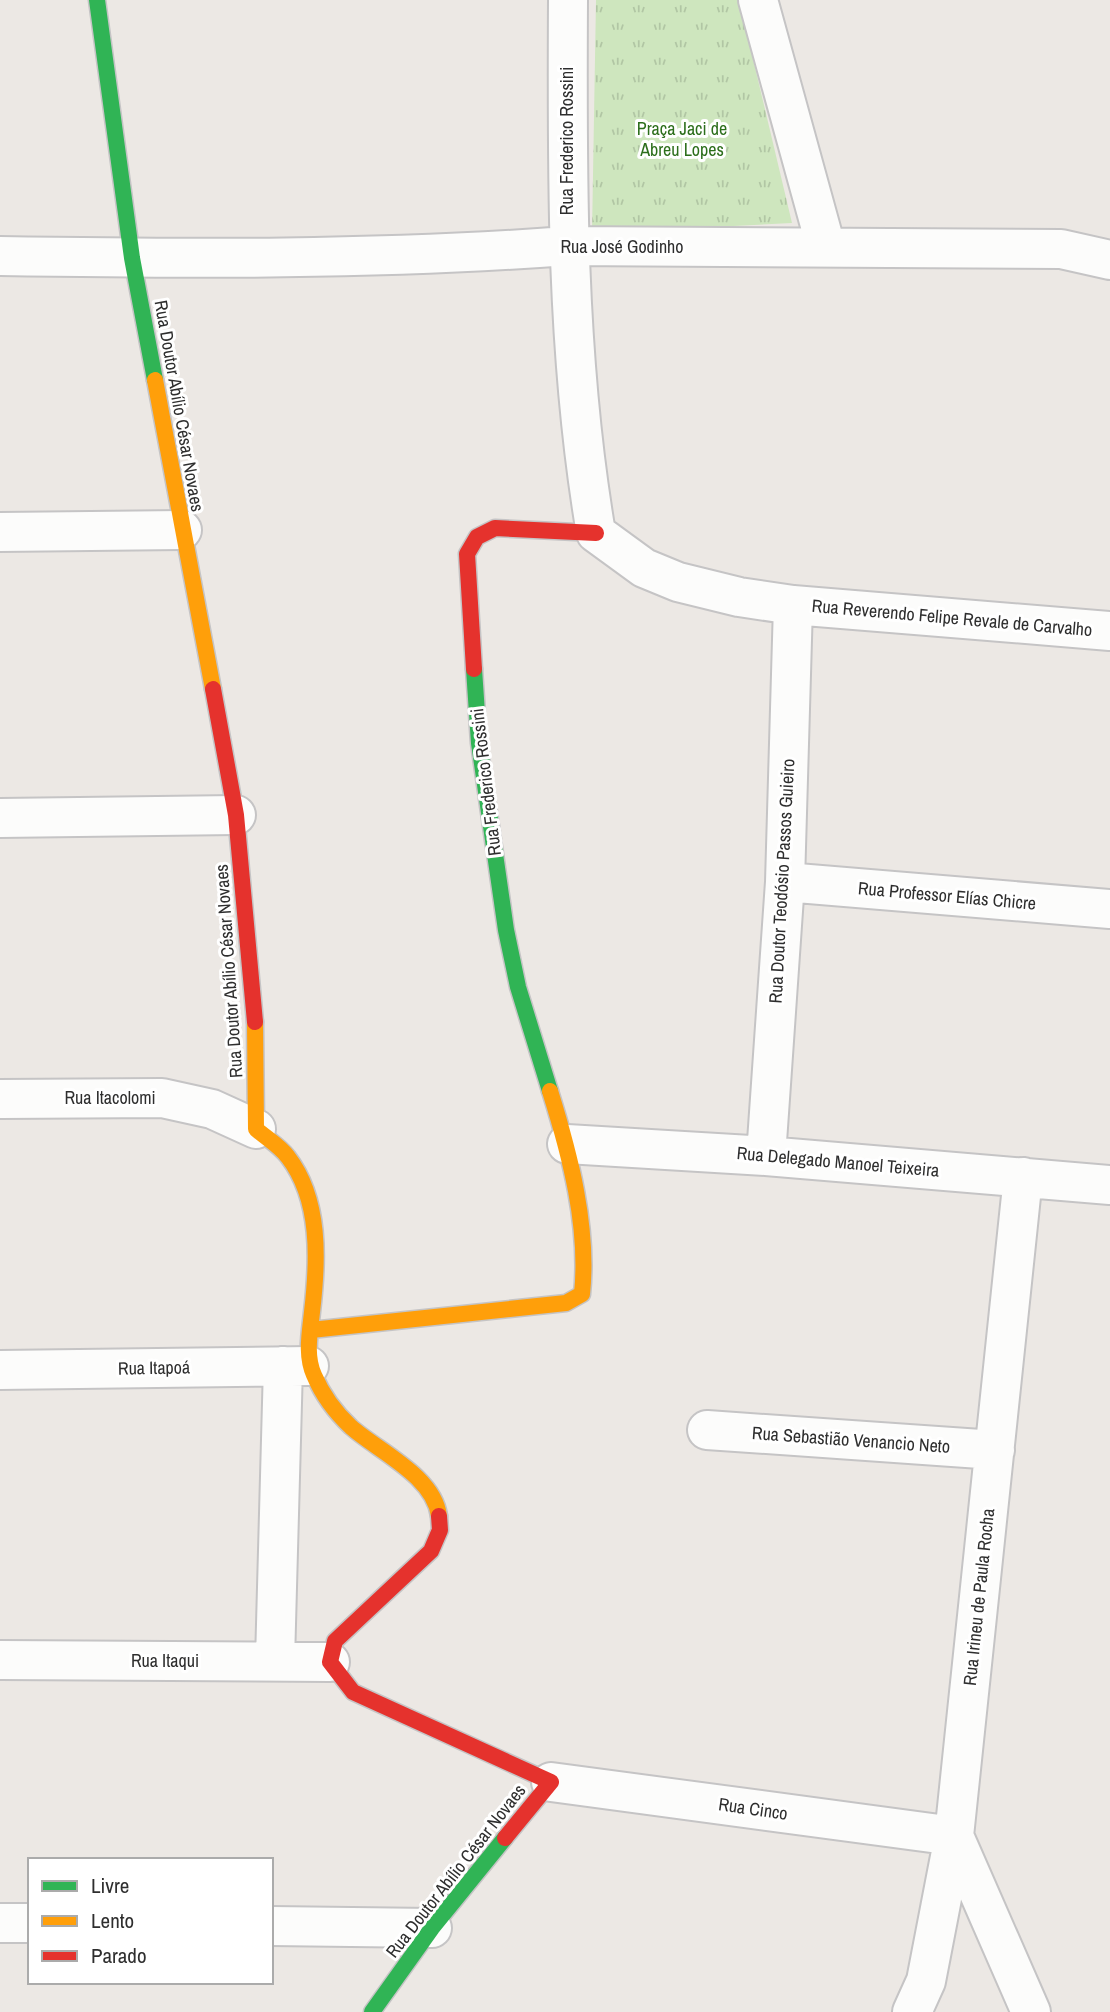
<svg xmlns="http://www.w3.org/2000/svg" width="1110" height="2012" viewBox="0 0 1110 2012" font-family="'Archivo Narrow',sans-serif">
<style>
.grass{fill:url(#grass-tufts)}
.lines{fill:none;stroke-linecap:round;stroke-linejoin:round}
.street-casing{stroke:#c5c4c5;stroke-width:42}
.fast-casing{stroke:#c5c4c5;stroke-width:19}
.slow-casing{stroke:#c5c4c5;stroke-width:19}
.jam-casing{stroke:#c5c4c5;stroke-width:19}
.street{stroke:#fcfcfb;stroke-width:38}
.fast{stroke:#30b455;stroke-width:16}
.slow{stroke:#ff9f0a;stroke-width:16}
.jam{stroke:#e5322d;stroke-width:16}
.labels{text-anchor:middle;stroke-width:6;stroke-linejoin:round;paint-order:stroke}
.park-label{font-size:18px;fill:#2c6e1b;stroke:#fff}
.street-label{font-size:18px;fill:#2e2e2e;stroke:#fff}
</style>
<defs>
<pattern id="grass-tufts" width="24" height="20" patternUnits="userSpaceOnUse" patternTransform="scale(1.75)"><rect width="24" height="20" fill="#cee6be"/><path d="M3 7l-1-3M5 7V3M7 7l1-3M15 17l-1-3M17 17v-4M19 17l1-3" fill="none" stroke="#b1c6a4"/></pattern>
</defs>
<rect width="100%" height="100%" fill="#ece8e4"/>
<path class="grass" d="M596,0H739L792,223L592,233Z"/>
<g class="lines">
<defs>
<path id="street" d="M568,0C567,178 566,357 596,533L644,568L678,582L739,597L793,605L1110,631
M758,0L826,247
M0,256C187,259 381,260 567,246L1061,249L1110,260
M0,532L182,530
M0,818L236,815
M785,882L1110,909
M0,1099L162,1098L212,1109L256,1129
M567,1144L766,1156L1110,1185
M766,1156L785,882L793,605
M0,1370L309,1366
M707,1430L995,1450
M0,1660L330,1662
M275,1661L283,1366
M551,1782L954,1836L1031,2012
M0,1923H30
M271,1926L432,1928
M912,2012L926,1981L954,1836L1023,1177"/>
<path id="fast" d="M97,0L132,258L155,380
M474,669L479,743L506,930L518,987L550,1091
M372,2012L432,1928L505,1838"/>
<path id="slow" d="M155,380L213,689
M255,1022L256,1129C266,1138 280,1146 288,1157C321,1200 318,1261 312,1312C310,1332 305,1355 314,1375C322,1394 336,1413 351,1427C378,1451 434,1476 439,1516
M311,1330L566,1303L582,1294C589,1227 570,1155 550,1091"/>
<path id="jam" d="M474,669L467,554L477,537L495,528L596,533
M213,689L236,815L255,1022
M439,1516L440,1530L431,1551L335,1641L330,1662L353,1692L551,1782L505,1838"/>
</defs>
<use href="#street" class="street-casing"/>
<use href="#fast" class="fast-casing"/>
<use href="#slow" class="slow-casing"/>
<use href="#jam" class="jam-casing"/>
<use href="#street" class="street"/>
<use href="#fast" class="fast"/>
<use href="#slow" class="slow"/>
<use href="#jam" class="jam"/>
</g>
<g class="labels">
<g class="park-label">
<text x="682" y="135">Praça Jaci de<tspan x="682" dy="21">Abreu Lopes</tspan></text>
</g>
<g class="street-label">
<text transform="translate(567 141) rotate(-90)" y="6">Rua Frederico Rossini</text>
<text x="622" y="253">Rua José Godinho</text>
<text transform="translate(179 406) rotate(80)" y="6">Rua Doutor Abílio César Novaes</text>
<text transform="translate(952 618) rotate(5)" y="6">Rua Reverendo Felipe Revale de Carvalho</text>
<text transform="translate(486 782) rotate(-97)" y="6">Rua Frederico Rossini</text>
<text transform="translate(782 881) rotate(-87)" y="6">Rua Doutor Teodósio Passos Guieiro</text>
<text transform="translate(947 896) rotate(5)" y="6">Rua Professor Elías Chicre</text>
<text transform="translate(229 971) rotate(-94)" y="6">Rua Doutor Abílio César Novaes</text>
<text x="110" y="1104">Rua Itacolomi</text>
<text transform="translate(838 1162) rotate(5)" y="6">Rua Delegado Manoel Teixeira</text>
<text transform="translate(154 1368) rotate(-1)" y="6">Rua Itapoá</text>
<text transform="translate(851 1440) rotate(4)" y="6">Rua Sebastião Venancio Neto</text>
<text transform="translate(979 1597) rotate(-84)" y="6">Rua Irineu de Paula Rocha</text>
<text x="165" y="1667">Rua Itaqui</text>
<text transform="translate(753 1809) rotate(8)" y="6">Rua Cinco</text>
<text transform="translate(456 1871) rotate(-52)" y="6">Rua Doutor Abílio César Novaes</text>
</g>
</g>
<rect x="28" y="1858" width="245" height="126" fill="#ffffff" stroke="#ababab" stroke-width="2"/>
<rect x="42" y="1881" width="35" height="10" fill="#30b455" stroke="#ababab" stroke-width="2"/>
<text x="91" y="1893" font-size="21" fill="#2e2e2e">Livre</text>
<rect x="42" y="1916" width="35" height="10" fill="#ff9f0a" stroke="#ababab" stroke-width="2"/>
<text x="91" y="1928" font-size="21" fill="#2e2e2e">Lento</text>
<rect x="42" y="1951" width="35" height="10" fill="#e5322d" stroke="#ababab" stroke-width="2"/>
<text x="91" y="1963" font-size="21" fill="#2e2e2e">Parado</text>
</svg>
